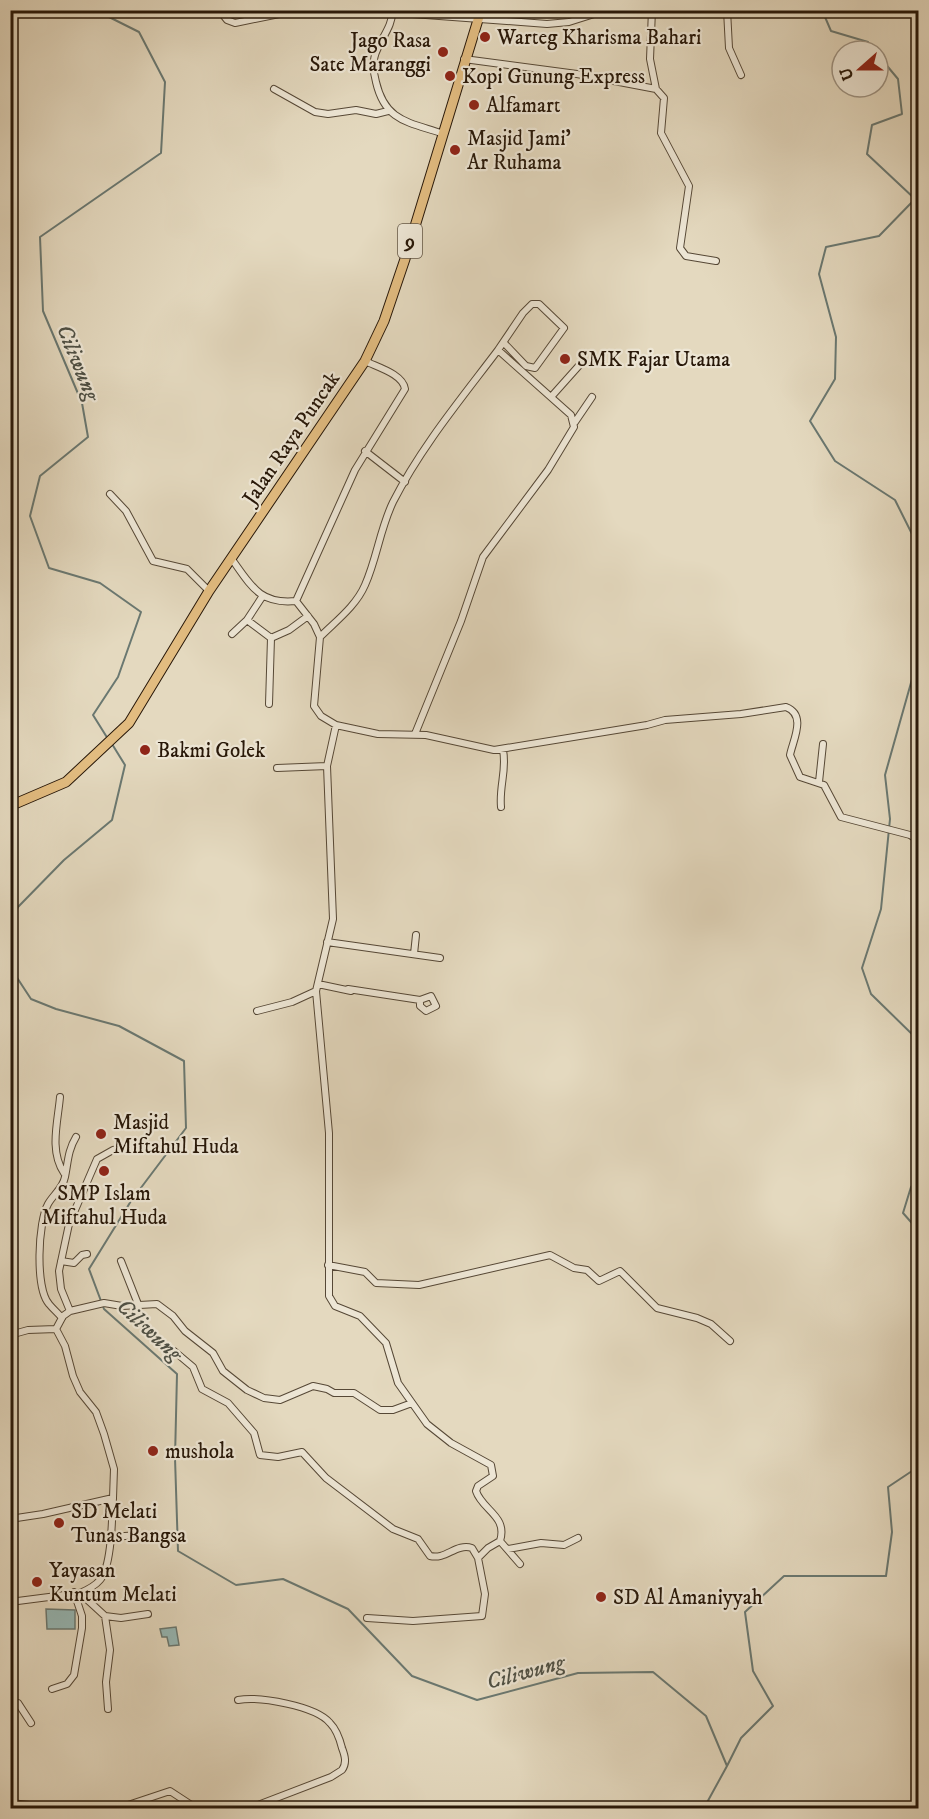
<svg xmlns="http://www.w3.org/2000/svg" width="929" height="1819" viewBox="0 0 929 1819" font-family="'IM FELL DW Pica',serif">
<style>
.water{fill:#96b9b7;stroke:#6a7871;stroke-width:1.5}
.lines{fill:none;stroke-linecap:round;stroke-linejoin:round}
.stream{stroke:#6a7871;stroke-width:2}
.minor-casing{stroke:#564836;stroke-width:8}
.trunk-casing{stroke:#271708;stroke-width:11}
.minor{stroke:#ede6d5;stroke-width:6}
.trunk{stroke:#e2bc80;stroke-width:9}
.poi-dot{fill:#8f2418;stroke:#ede6d5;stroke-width:2}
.labels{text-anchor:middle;stroke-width:4.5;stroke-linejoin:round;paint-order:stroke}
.shield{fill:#ede6d5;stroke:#625546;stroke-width:1.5}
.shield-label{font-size:20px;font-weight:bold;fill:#271708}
.poi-label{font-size:21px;fill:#271708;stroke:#ede6d5;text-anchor:start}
.street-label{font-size:21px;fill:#271708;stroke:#ede6d5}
.water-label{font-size:22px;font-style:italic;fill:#4e5045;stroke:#ede6d5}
</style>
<rect width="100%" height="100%" fill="#e4d9bf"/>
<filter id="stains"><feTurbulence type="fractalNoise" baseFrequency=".00333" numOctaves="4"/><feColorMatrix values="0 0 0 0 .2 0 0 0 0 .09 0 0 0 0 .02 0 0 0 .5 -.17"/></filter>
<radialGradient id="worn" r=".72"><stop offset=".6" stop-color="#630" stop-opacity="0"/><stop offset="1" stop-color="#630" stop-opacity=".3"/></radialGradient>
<path class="water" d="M46,1609L75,1610V1629H47Z
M176,1627L179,1645L169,1646L167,1637H162L160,1629Z"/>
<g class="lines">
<path class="stream" d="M95,10L139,32L165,82L161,153L40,237L43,311L82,403L88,437L40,476L30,516L49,568L100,583L141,612L118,677L93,715L108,739
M822,10L831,31L868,42L875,51
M878,55L898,79L902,114L872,125L867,154L915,199L879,236L826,247L819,274L836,337L835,379L810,421L835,461L895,500L918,546
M918,658L885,775L890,819L881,909L862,968L871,994L918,1040
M10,922L18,907L64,860L112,820L125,765L112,744
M10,967L31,999L56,1009L119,1026L184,1061L186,1128L131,1201L89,1269L104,1309L177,1374L175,1458L178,1551L236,1585L283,1579L348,1609L412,1676L477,1700L578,1673L653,1672L706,1716L727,1766L704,1808
M918,1177L911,1187L903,1213L918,1230
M727,1766L741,1738L773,1706L753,1671L745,1612L784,1576H886L892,1532L888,1487L918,1467"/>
<defs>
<path id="minor" d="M219,10L227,20L235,23L299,10
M358,10L547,24L569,22L607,10
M652,10L650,59L656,89
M727,10L729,48L741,75
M392,11C393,25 382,37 377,50C372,60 373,71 376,82C385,121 408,122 441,133
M464,59L577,74L656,89L664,98L661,133L689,186L680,248L686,256L716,261
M274,89L315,112L328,114L356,110L376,114L388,111
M498,350L523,313L532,304H539L564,328L535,368L526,366L504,343
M551,397L584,360
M575,422L592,397
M365,451L405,482
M110,494L126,511L153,561L187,569L209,591
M231,558C250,584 259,605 296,601L314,624L320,637L314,706L321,716L336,725L378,734L426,735L494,750L647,725L665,720L741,714L786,707C807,715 793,740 790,755L800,777L824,785L841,817L910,835L918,840
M296,601L355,470L405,389C403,374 377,367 365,361
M247,620L271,638L289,630L308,616
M232,634L247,620L262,597
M320,637C336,621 356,606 365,585C377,558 380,529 393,502C421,447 461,399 498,350L571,415L574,427L548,470L483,557L461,621L415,734
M269,704L271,638
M336,725L327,766L333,919L316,991L329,1133V1296L335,1306L360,1316L386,1343L398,1383L427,1424L451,1443L491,1465L493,1476L478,1486L476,1491C482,1510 508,1516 500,1541
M277,768L327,766
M819,782L823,744
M501,807C499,786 507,770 503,750
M327,942L440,958
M414,954L416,935
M318,984L351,991
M348,989L420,1000L431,996L436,1006L426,1011L420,1006V1000
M257,1011L292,1002L316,991
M60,1097C58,1121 49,1151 64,1173
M61,1261L74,1263L82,1255L87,1254
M121,1261L138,1304
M328,1265L365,1272L376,1283L419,1285L550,1255L574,1268L587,1270L599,1281L620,1271L657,1308L697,1318L711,1324L730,1341
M70,1311L61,1289L59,1271L69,1224L97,1159L113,1150
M62,1318C58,1313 53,1309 49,1304C35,1288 38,1222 48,1204C53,1195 63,1188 65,1177C68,1162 68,1150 76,1137
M56,1329L63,1316L70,1311L104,1303L122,1306L157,1304L173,1316L185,1331L213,1353L223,1371L247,1390L264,1398L280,1400L313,1386L327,1389L334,1393H354L380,1410H393L412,1403
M56,1329L65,1346L73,1376L80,1392L96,1412L104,1434L114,1469L113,1498
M10,1335L28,1330L56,1329
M174,1351L193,1367L202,1389L228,1403L254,1433L260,1455L278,1457L302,1452L326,1478L393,1529L418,1539L430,1556C446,1560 456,1543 472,1548L478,1558
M10,1519L43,1514L113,1498C112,1517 112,1566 100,1580C95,1586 87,1590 80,1593
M111,1537L139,1535
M500,1541L520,1564
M508,1549L541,1543L564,1545L578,1538
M10,1602L80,1593L105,1616L121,1618L148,1614
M105,1616L110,1650L106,1682L108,1709
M367,1618L413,1621L482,1616L485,1594L478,1558L488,1548L500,1541
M52,1689L67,1684L74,1675L82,1628V1616L74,1592
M238,1700C259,1696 316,1706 330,1723C336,1729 340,1740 342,1748C345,1756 347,1763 342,1770L331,1777L250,1808
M10,1705L18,1703L31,1723
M10,1803L58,1808
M97,1808L125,1806L170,1791L196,1808"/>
<path id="trunk" d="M10,806L66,782L129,723L209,591L365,361L384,321L405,259L481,10"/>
</defs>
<use href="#minor" class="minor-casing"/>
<use href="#trunk" class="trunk-casing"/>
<use href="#minor" class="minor"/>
<use href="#trunk" class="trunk"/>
</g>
<g class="poi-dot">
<circle cx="485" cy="37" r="6"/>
<circle cx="443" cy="52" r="6"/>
<circle cx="450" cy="76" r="6"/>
<circle cx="474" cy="105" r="6"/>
<circle cx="455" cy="150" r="6"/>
<circle cx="565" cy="359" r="6"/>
<circle cx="145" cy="750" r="6"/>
<circle cx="101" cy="1134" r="6"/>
<circle cx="104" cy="1171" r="6"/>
<circle cx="153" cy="1451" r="6"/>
<circle cx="59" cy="1523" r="6"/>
<circle cx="37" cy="1582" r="6"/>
<circle cx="601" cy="1597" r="6"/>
</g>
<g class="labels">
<rect class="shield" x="398" y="224" width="24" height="34" rx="4.5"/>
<g class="shield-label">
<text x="410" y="248">9</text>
</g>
<g class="poi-label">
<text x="497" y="44">Warteg Kharisma Bahari</text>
<text x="431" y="47" text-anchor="end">Jago Rasa<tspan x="431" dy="24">Sate Maranggi</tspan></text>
<text x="462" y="83">Kopi Gunung Express</text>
<text x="486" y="112">Alfamart</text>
<text x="467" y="145">Masjid Jami'<tspan x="467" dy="24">Ar Ruhama</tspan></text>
<text x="577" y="366">SMK Fajar Utama</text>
<text x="157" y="757">Bakmi Golek</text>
<text x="113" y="1129">Masjid<tspan x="113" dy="24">Miftahul Huda</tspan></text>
<text x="104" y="1200" text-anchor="middle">SMP Islam<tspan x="104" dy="24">Miftahul Huda</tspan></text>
<text x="165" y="1458">mushola</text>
<text x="71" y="1518">SD Melati<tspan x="71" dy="24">Tunas Bangsa</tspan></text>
<text x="49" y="1577">Yayasan<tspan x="49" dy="24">Kuntum Melati</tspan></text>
<text x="613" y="1604">SD Al Amaniyyah</text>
</g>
<g class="street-label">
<text transform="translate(291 438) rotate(-56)" y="7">Jalan Raya Puncak</text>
</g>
<g class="water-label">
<text transform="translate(79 362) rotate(68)" y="8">Ciliwung</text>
<text transform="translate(150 1329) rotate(43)" y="8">Ciliwung</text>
<text transform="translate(525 1671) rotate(-15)" y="8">Ciliwung</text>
</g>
</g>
<rect width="929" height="1819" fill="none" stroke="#e4d9bf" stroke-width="36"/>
<rect x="12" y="12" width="905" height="1795" fill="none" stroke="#271708" stroke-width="3"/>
<rect x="18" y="18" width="893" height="1783" fill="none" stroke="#271708" stroke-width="1.5"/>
<g transform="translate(860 69) rotate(249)"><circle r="28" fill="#ede6d5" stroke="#9e9383" stroke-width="1.5"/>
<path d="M0-4.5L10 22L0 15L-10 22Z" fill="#8f2418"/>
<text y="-9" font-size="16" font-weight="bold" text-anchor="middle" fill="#271708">U</text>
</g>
<rect width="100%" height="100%" filter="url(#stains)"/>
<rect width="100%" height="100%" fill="url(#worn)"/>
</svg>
